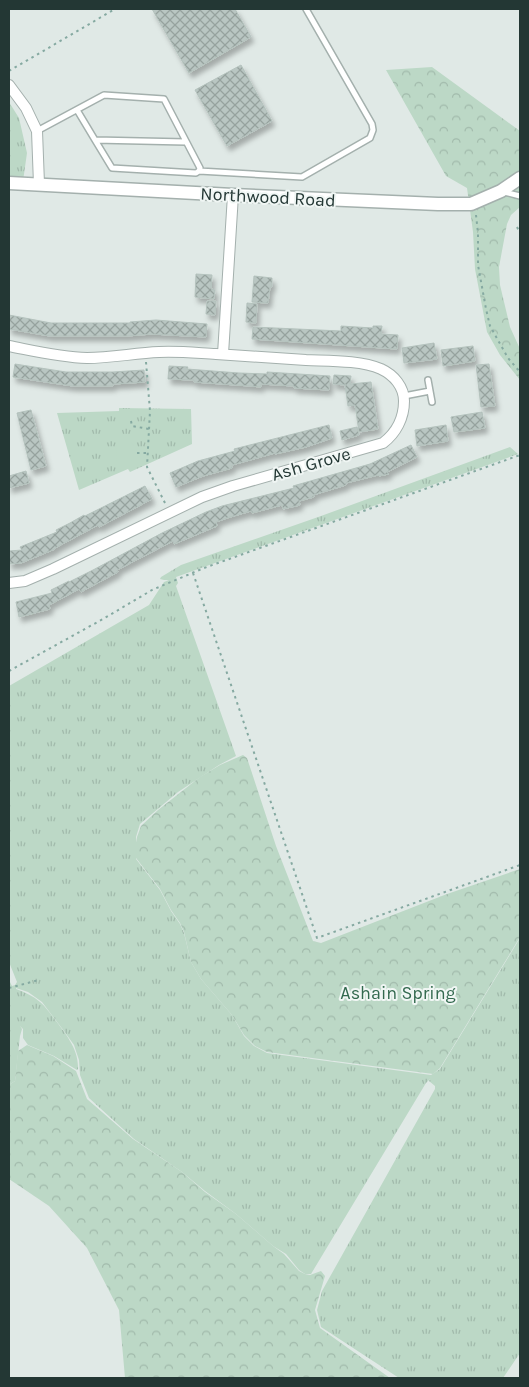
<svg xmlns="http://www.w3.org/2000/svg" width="529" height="1387" viewBox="0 0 529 1387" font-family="Karla,sans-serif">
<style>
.grass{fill:url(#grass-tufts)}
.forest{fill:url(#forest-crowns)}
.pitch{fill:#bcd8c6}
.building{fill:url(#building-cross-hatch);stroke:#b4c2bd;filter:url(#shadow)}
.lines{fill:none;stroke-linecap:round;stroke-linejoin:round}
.service-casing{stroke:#a4b0ad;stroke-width:8}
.minor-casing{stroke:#a4b0ad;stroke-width:12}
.tertiary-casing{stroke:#a4b0ad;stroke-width:15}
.path{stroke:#85a9a1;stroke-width:2;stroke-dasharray:2.5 4;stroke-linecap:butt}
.service{stroke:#fff;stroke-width:5}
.minor{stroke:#fff;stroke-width:10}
.tertiary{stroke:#fff;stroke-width:12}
.labels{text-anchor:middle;stroke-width:4;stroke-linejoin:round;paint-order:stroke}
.street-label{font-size:18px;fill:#233734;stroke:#f0f6f4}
.park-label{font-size:18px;fill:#32694e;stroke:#f0f6f4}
</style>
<defs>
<pattern id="grass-tufts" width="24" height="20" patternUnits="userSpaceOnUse" patternTransform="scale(1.25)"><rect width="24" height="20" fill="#bcd8c6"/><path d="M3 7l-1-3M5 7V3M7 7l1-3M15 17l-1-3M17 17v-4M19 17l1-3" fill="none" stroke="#a1baab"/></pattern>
<pattern id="forest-crowns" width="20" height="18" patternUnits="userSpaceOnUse" patternTransform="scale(1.25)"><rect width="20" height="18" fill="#bcd8c6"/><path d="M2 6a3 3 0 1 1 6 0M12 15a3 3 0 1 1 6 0" fill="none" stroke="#a1baab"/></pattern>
<pattern id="building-cross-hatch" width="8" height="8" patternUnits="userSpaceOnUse" patternTransform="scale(1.25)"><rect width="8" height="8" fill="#b9c6c2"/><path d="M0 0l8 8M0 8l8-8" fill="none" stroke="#96a29e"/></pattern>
<filter id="shadow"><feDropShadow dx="3" dy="5" stdDeviation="2.5" flood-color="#0004"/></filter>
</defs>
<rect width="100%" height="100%" fill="#e0e9e6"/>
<path class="grass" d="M9,102L19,118L27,153L23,181L9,180Z
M119,408L191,409L192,444L130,472L128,469L79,490L57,413L119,411Z
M510,447L518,454L176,577L178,583L176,586L236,756L219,765L178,792L140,824L136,837V859L160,890L171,911L180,924L184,933L191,962L201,979L232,1015L244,1036L254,1046L267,1053L431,1075L440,1069L520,938V1353L503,1378H399L321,1327L317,1310L322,1291L435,1089V1086L429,1081L430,1079L426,1083L311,1274H305L299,1270L286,1254L273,1246L236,1214L205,1191L182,1172L134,1139L89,1098L80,1075L79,1060L74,1045L64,1031L42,1002L28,992L16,988V989C25,992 33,996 40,1002C45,1006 49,1012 53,1017C65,1033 79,1049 78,1069L77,1070L54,1056L28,1045L23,1038V1029L20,1026L22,1029L20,1036L15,1081L9,1085V980L12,986L15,985L17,982L9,962V686L149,605L164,582L169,580H164L160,579L161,577L181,565L321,516Z"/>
<path class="forest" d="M432,67L520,131V207L511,215L507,224L499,267L500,285L510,327L520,349V380L500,355L487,332L475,269L473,232L467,188L446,176L386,70Z
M243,755L247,758L276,846L313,941L321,943L447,894L520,869V937L440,1068L433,1074L267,1052L255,1046L244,1035L232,1015L201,979L191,962L184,932L180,923L171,910L160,889L136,858L135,848L137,837L141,826L158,810L200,777L220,765Z
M27,1045L53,1056L76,1071L87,1099L133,1139L182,1172L205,1192L236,1214L273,1246L284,1254L299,1271L305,1274L310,1275L321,1271L325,1276L315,1310L320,1328L390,1378H125L119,1310L87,1248L49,1206L9,1179V1085L15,1081L18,1051Z"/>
<path class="pitch" d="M117,442H130L135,446L137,454L131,461H116Z"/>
<path class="building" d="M152,9H235L251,37L189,73Z
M241,65L272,121L227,146L195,90Z
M196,274L212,275L211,289L215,290L214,299L195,297Z
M254,276L272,278V287H270L268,303L252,302Z
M207,301H216L215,315L206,314Z
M247,303L257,304L256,323L246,322Z
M9,315L51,323H130V322L156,320L207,324L206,337L152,334L127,336H50L9,329Z
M341,326L373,328V326H382L381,334L398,335L397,349L252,339L253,327L341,331Z
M434,343L437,359L404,363L402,348Z
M473,346L475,361L443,366L441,350Z
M15,364L66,372H113L144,370L145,382L113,384V386H73L46,382L13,377Z
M489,364L495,406L481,407L476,365Z
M169,366L188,367L187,369L239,373L267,374V372L330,376L329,390L294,388V386L261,384V387L250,386L194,382V380L168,379Z
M334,375L351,376L350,384L371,382L378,429L359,432L355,405L348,406L345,385H346L333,384Z
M31,410L46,466L31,470L17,413Z
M482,412L485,428L454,432L451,417Z
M329,425L332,438L306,447L275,454V453L232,465V468L203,476L176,487L170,473L198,461L235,451L234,449Z
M446,425L448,441L417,446L415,430Z
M357,427L359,435L342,440L340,431Z
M411,445L417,457L387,472L389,474L379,476L378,475L346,483V485L313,495L314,497L299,501L300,505L283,509L282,505L252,513L251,511L227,518L216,522L217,526L174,544L173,541L117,570L118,572L90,587L81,592L79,589L49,605L50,609L19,617L16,602L52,593L51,590L69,581V582L93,570L162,533L206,512L222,506L294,488L293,486L370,464Z
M26,471L29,483L9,488V476Z
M145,486L152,499L99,527L98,525L55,548V549L21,563L9,564V551L22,550L20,547L57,532L56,530L70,523L84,515L85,516Z"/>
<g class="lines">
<defs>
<path id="service" d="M77,110L95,140L186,142
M37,131L104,95L164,99L200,168L199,171
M95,140L112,168L196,173L199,171L302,177L370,138L373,130L372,124L306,9
M504,192L520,196
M428,380L432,402
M404,396L430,391"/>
<path id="minor" d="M9,85L26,108L37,131L39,184
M9,346C35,351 60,357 87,358C111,358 135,353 159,352C178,351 197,353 216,354C246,356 276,358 306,360C329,361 360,360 381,369C394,375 404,387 404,401C404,418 396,433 383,443L233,486L202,497L53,569L25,581L9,583
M223,354L233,195"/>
<path id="tertiary" d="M9,183L233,195L438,204H471L501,191L520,178"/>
</defs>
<use href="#service" class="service-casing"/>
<use href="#minor" class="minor-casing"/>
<use href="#tertiary" class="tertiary-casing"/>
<path class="path" d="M9,71L115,9
M476,215L478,233V265L486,309L490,326L508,358L520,372
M517,227L520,233
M146,362L150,411L147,467L165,503
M131,421L132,426L149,429
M137,453H147
M193,573L317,938L520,865
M9,671L103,619L152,590L204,568L520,455
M9,988L39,980"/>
<use href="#service" class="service"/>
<use href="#minor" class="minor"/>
<use href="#tertiary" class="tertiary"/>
</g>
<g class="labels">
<g class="street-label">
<text transform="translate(268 197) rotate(3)" y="6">Northwood Road</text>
<text transform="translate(311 464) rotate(-16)" y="6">Ash Grove</text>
</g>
<g class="park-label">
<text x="398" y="999">Ashain Spring</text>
</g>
</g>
<rect width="529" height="1387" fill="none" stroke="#233734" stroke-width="20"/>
</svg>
